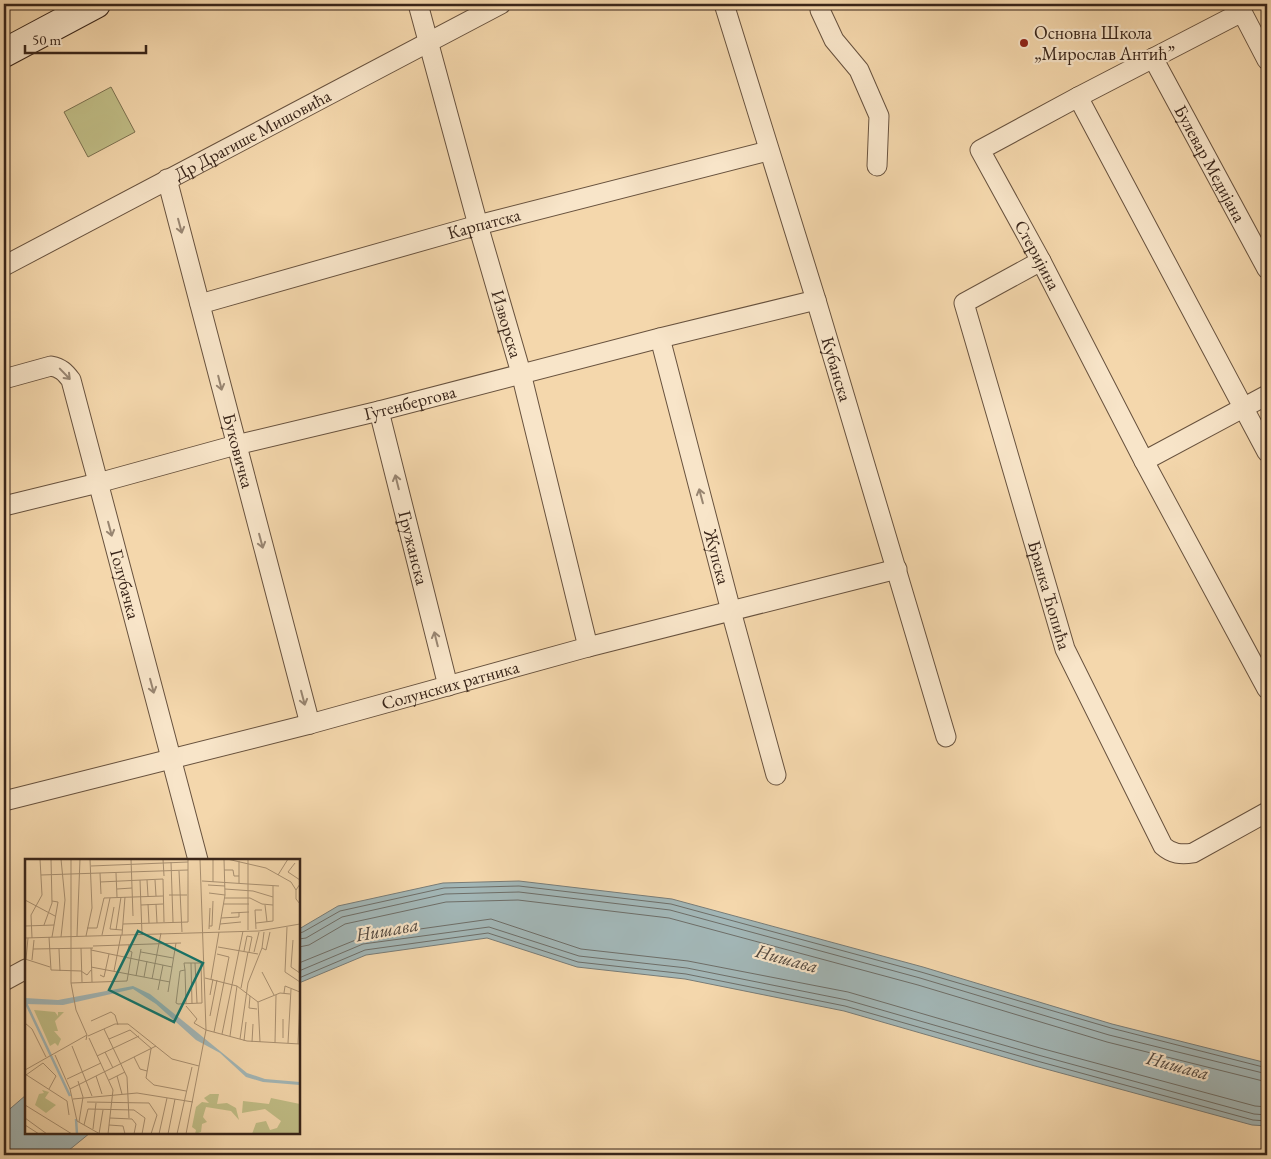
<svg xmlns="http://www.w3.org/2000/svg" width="1271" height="1159" viewBox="0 0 1271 1159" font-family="'EB Garamond',serif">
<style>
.green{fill:#c0bd86;stroke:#7c7150}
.water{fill:#a2b6b6;stroke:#787c77}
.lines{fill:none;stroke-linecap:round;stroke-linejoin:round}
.shore{stroke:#6e6e68;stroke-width:1}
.street-casing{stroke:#68523e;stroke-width:21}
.secondary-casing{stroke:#392519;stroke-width:30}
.street{stroke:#f8e5c9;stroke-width:19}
.secondary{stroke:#f8e5c9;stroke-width:28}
.oneway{stroke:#988571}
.poi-dot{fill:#8f2418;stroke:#f8e5c9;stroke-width:2}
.labels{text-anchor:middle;stroke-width:4.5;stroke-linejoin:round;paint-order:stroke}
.poi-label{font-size:18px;fill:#392519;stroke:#f8e5c9;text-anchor:start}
.street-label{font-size:18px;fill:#392519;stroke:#f8e5c9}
.water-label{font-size:19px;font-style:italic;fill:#534940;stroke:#f8e5c9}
.inset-river{fill:none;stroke:#a2b6b6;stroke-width:2.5}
.inset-road{fill:none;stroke:#a99071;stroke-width:1}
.view{fill:#0f766e;fill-opacity:0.15;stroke:#0f766e;stroke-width:2.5}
.inset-edge{fill:none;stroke:#392519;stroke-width:2.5}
</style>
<rect width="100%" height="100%" fill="#f4d7ac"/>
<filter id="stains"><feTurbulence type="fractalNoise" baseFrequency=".004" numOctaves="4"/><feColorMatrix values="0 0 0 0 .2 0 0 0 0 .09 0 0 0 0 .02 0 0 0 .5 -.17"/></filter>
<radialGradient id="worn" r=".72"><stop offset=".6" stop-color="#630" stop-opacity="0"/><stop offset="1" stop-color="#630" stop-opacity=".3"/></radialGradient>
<path class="green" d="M111,87L135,132L88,157L64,112Z"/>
<path class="water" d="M519,881L672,899L923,967L1112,1024L1267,1063V1126L1252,1125L1035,1066L844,1011L685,979L577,967L487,938L366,955L299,983V929L338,906L443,883Z
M26,1095V1133H90L63,1155H4V1114Z"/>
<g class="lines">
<path class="shore" d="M299,933L303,932L340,911L444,888L519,886L671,904L921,972L1111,1028L1267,1068
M299,939L306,938L342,917L445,894L519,892L670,910L920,978L1109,1035L1267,1074
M299,947L309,945L345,924L446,902L518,900L669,918L918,985L1107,1042L1267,1082
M299,963L363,937L491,919L581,949L688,961L848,992L1040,1048L1255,1106L1267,1107
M299,971L363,944L489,927L579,956L687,968L847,1000L1038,1055L1254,1114L1267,1115
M299,978L365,950L488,933L578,962L686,974L845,1006L1037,1061L1253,1120L1267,1121"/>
<defs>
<g id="street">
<path id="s1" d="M418,4L478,225L521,373L588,647"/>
<path id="s2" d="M724,4L816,300L946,737"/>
<path d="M821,4L820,10L834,40L859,70L879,116L877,166"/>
<path id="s3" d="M1153,58L1267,269"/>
<path id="s4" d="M1267,60L1242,12L1078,97L980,150L1041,261L1144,461L1267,689"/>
<path d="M1078,97L1267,452"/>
<path id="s5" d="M167,179L310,724"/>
<path id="s6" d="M1041,261L964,303L1065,649L1163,846C1172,854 1181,855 1193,853L1267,812"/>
<path id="s7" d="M4,266L501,4"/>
<path id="s8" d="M200,304L478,225L768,151"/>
<path id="s9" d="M660,338L731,611L776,775"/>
<path id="s10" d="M4,379L51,366C61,368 65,372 71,380L198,860"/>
<path id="s11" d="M379,411L448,686"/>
<path d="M1144,461L1267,395"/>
<path id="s12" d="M4,506L98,483L236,445L379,411L660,338L816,300"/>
<path id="s13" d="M4,801L310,724L588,647L897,569"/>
<path d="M4,981L26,969"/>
</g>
<path id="secondary" d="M4,53L96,4"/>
</defs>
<use href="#street" class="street-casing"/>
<use href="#secondary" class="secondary-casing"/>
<use href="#street" class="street"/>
<use href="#secondary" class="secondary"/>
</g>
<defs><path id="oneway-shaft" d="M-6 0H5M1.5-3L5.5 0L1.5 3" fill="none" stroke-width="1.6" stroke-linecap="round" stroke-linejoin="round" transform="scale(1.25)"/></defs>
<g class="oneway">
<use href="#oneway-shaft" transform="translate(180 226) rotate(75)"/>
<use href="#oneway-shaft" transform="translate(65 374) rotate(46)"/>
<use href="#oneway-shaft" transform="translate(220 383) rotate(76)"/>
<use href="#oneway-shaft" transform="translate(397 482) rotate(-104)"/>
<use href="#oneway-shaft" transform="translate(701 496) rotate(-105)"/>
<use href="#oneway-shaft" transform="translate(110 529) rotate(75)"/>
<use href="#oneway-shaft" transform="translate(261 541) rotate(75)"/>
<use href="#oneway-shaft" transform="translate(436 639) rotate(-104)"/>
<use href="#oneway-shaft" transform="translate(152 686) rotate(75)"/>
<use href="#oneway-shaft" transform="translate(303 698) rotate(75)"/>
</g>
<circle class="poi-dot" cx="1024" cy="43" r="5"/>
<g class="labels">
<g class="poi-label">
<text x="1034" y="39">Основна Школа<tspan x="1034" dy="21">„Мирослав Антић”</tspan></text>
</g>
<g class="street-label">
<text dy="6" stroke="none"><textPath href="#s7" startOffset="281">Др Драгише Мишовића</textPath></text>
<text dy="6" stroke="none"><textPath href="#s3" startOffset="120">Булевар Медијана</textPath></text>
<text dy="6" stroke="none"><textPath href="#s8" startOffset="295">Карпатска</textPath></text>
<text dy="6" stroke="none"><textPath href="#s4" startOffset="470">Стеријина</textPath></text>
<text dy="6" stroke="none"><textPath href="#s1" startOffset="332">Изворска</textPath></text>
<text dy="6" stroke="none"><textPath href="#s2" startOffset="382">Кубанска</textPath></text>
<text dy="6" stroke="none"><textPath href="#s12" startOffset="419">Гутенбергова</textPath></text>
<text dy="6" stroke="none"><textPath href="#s5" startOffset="281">Буковичка</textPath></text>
<text dy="6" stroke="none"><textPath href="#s11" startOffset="141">Гружанска</textPath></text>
<text dy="6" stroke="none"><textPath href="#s9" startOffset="226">Жупска</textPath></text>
<text dy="6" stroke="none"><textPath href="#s10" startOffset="285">Голубачка</textPath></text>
<text dy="6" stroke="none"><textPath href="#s6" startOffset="392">Бранка Ћопића</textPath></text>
<text dy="6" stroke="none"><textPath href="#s13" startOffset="461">Солунских ратника</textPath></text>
</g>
<g class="water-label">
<text transform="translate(387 929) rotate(-10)" y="7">Нишава</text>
<text transform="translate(787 958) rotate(15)" y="7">Нишава</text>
<text transform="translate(1178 1065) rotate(15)" y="7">Нишава</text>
</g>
</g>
<g transform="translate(25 859)">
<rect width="275" height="275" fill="#f4d7ac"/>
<path d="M9,151L30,153L33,157V153H39L30,162L33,172H29L36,180L33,187L30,184L25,187ZM17,231L24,233L20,239L31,246L21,254L10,246L14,235L19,234ZM185,235H194L192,245L202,244L211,249L214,261L206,252L181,248L178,258L182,263L177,265L176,273L170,275L171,271L167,268L171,248L177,243L184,244L179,239ZM246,239L275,245V274L227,275L231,264L241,262L245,271L252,269L256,262L240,250L217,254L218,242L244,245Z" fill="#c0bd86"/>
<path d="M108,127L125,135L222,214L240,220L275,223V226L238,223L221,218L195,194L171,181L131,145L108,130L38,146L0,145V139L33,141Z" fill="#a2b6b6"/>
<path class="inset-river" d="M0,142L45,237M51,260L52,275"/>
<path class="inset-road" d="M36,0L40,41L36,78M46,0V124L51,151L62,176M106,0L108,57M138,0L139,17M188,0V23M202,0L241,9L266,23L271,31M214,2V24M146,3L148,63M270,4L263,13L275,21M66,7L163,3M199,11H208L209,17H214M154,12L157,73M75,14L76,35M91,14L92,38M16,16L163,11M253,16L263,0M115,21L117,75M122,21L123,37M130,21L131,37M177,22L254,27M75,23L138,20L139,63M275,25L271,31V40L275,45M183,26L200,27M92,30L107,29M200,30L228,32L248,38M184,34L200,36M144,36H162M200,39H225L237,45L248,46M0,41L30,57M27,42L33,43L27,78M123,45L124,64M131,45L132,64M199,45H224M116,46L138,45M240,46L242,63M89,48L85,70L97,71M206,54L224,53M196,59L214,58V54M231,64L248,62V27M98,65L163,63V0M195,65L216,63M19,66L27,44L26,0M0,67L29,66M184,67H187L188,42M262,68L260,113L275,123M62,69H72L79,39L138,37M184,70L185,49M231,70L230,51H237M91,71L96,38M194,71L200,36L199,0M223,71V0M77,76L85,39M97,76L100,38M52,77L55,0M61,77L67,49L65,0M24,78L26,111L56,112L62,116L66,111M0,79L234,72L275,65M7,79L6,56L17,36L15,0M268,81L266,108L275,114M68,87L156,84M193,88L233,95M56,89L57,123M66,89L67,123M237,89L241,91L245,73M8,90L68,89M34,90L35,112M66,91L147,108M219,92L222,77L227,78L224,93M116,93L148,99M229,93L234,73M0,100L25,108M1,100L3,79M7,101L9,81M166,104L167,145M170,104L172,144M66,108L145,123M160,111L155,112L151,144L153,145L177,144L176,104H159L160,111L161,145M89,112L96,76M237,113L249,136M274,114L275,82M75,116L79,118L84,95M111,117L116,90M119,118L122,102M180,119L212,127L233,143L255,134L265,135M127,120L136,74M186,120L194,73M46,124L102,122L107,93L103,91L104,86M216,129L223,93M133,131L138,106M143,133L151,84M259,134L260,127L275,133M185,136L188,120M225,137L224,149L232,150M233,143L235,183M161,147L172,160L169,164L181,171L222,182L275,185M185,157L192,121M258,160V179M66,162L86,153L90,156L93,166M0,164L7,170L21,198M79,170L102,218L104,259M189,173L204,98L192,95M197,175L218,72M63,177L90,165H103L147,200L174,207M205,177L212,127M64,179L88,231L83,275M84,180L105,171L127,190M215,180L223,124L237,89L239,73M219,182L221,163M227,183L228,165M250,184L251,136M263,184L266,130M273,185L275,137M47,187L67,237M126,190L121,219L129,226M80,193L88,209M30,196L45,230L52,262L75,275M72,197L114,177M109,198L115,210L122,212M0,211L62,176L61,181M0,215L42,242L44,256M1,216L18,204L31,217L24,230M71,217L77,235M92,217L97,235M42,220L76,204M84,221L100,213M53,222L58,238L54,263M129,226L161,232M45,230L131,187M48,240L112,234L168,243M62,243L124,244L132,256L126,275M0,246L47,275M0,259L22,275M85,259L107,260L111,265L109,275M0,266L14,275M59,266L63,250L109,251L120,259L117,275M84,266L98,267L100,275M68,270L71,244M74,275L78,251M134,275L142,239M143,275L150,240M152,275L167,208M161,275L181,171L175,0"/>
<path class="view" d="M113,72L178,104L149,163L84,131Z"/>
<rect width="275" height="275" class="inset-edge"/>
</g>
<rect width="1271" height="1159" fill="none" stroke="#f4d7ac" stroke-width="20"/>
<rect x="5" y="5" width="1261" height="1149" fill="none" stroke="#392519" stroke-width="2.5"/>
<rect x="10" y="10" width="1251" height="1139" fill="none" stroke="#392519"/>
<path d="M25 45v8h121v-8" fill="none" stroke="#392519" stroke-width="2.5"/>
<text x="32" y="45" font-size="15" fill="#392519" stroke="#f8e5c9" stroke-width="4" paint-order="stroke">50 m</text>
<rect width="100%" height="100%" filter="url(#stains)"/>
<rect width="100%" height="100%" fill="url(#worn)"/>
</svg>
